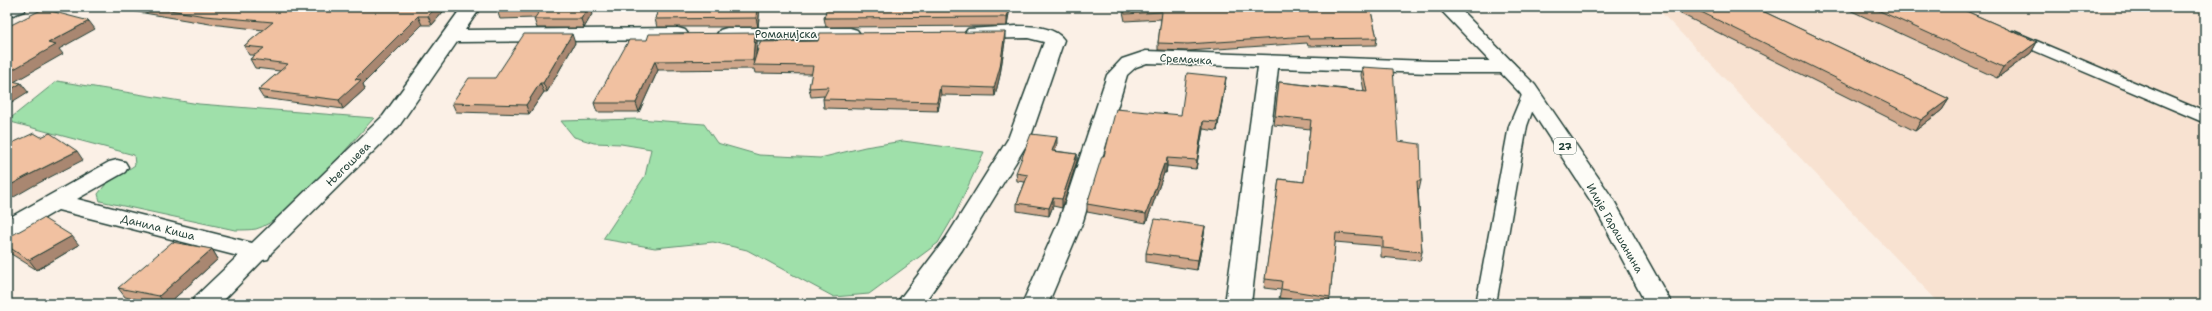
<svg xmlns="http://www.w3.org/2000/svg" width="2212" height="311" viewBox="0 0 2212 311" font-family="'Shantell Sans',sans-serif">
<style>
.built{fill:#f8e2d1}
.green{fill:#9fe0aa;stroke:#5f8e6f}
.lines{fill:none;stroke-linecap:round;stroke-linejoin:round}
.service-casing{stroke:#1f3d34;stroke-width:3}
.minor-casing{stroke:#1f3d34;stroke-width:3}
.primary-casing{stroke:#1f3d34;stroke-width:3}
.service{fill:#fdfcf7;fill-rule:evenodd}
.minor{fill:#fdfcf7;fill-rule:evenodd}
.primary{fill:#fdfcf7;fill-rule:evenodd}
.wall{fill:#cfa68a;stroke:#1f3d34}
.shaded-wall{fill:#a98771;stroke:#1f3d34}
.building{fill:#f1c1a1;stroke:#1f3d34}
.labels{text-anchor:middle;stroke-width:3;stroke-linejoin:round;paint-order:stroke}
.shield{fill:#fdfcf7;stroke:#62766e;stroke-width:1}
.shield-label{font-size:10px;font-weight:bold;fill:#1f3d34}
.street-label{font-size:11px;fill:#1f3d34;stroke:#fdfcf7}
</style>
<rect width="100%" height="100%" fill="#fbf0e6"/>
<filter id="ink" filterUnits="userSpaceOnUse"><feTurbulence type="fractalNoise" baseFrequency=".025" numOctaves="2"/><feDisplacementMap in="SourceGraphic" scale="8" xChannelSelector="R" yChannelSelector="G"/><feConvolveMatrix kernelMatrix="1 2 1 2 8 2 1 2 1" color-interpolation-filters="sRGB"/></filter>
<g filter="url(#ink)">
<path class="built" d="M1656,7H2205V304H1940Z"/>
<path class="green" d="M57,81L199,104L374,118C350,144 288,221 256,229C250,230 242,230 235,230L100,201L98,194L105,185L135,165L134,155L7,121Z
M638,119L704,124L717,143L759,155L820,158L865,147L903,141L984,152L954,216L938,243L869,294L834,297L747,250L713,242L655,248L603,239L645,176L651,149L621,144L594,143L574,137L561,121Z"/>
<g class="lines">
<defs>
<path id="service" d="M2013,31L2205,112V123L2007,39L2005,36L2007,33Z
M1530,90L1536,91L1538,95L1527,126L1496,304H1476L1509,126L1522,95L1524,91Z"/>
<path id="minor" d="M7,7H26L24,11L7,17Z
M462,7H481L465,30L678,28L685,30L688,34L685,38L678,40L457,42L399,126L271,253L268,259L263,260L220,304H191L195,297L238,256L58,210L15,235L7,237V219L109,162L117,160L125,162L128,167L125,172L77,199L252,243L383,116Z
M1016,26C1031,26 1054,26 1064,40L1030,139L962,250L923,304H896L946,238L1008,139L1044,42L1028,38L975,39L968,37L965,33L968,29Z
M727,28H850L857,30L860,34L857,38L850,40H727L720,38L717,34L720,30Z
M1146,51L1430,61H1506L1513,63L1516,67L1513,71L1506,73H1430L1278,68L1251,304H1225L1258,67L1147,63L1136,67L1127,75L1083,221L1048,304H1022L1059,221L1107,75L1122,59Z"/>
<path id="primary" d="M1438,7H1458L1535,85L1613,199L1672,304H1646L1594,206L1520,93Z"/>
</defs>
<use href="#service" class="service-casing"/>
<use href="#minor" class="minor-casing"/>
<use href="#primary" class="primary-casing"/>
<use href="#service" class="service"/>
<use href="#minor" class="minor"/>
<use href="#primary" class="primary"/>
</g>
<path class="wall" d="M124,7H447L432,25H422L363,84L365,89L343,109L263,98L258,90L280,71L255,68L250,59L255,55H249L244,46L264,30L210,24L126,10Z
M596,7L584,28H537L534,19L535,18L500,19L497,10Z
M659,7H760L758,27H657L655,19Z
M1010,7L1007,26L826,27L824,18Z
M1122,7H1370L1377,38L1376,45L1308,46L1307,43L1188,51L1158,50V43L1161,19L1125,21Z
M1683,7H1754L1949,99L1942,110L1915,131L1681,14Z
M1843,7H1957L2037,42L2031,53L1997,78Z
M755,33L757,42L756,55L1005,41L1000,75L995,96L941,95L938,111L824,108L823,99L824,96L811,97L809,88L812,74L755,73L754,69L658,70L639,112H597L594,103L647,40Z
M575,43L547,92H544L529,114L456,112L452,103Z
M1362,67L1398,141L1421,181L1419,190H1418L1422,252L1420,261L1381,257V246L1335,242L1330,297L1329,304H1317L1279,298L1281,290L1264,288L1279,179L1304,182L1310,129L1274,125L1279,82L1364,91L1361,75Z
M1226,77L1225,85L1217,131L1203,129L1196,169L1167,166L1166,173H1164L1146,223L1087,212V204L1104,156L1181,115Z
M1057,145L1055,151L1077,154V161L1062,208L1053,206L1049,216L1017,211V203L1025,182L1017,181L1016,173Z
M1205,226L1204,235L1197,270L1146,262V253Z
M7,238L79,245L37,270L8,252L7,250Z
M212,249L218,259L168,304H158L125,297L118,288Z"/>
<path class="shaded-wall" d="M436,7H447L432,25L428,16Z
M588,7H596L584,28L581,19Z
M757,7H760L758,27L756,18Z
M1008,7H1010L1007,26V17Z
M418,16L422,25L363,84L365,89L343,109L339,100L355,79Z
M89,21L95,29L59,49L63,54L7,86V73L48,43Z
M1005,32V41L1000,75L995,96L994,88Z
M755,33L757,42L755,65H754L753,60Z
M572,34L575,43L547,92L543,83Z
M2037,42L2031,53L1997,78L2003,67Z
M655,61L658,70L639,112L636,103Z
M1226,77L1225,85L1217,131L1218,122Z
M21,83L28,92L7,105V92Z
M540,83L544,92L529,114L526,105Z
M940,86L941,95L938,111L937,102Z
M1949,99L1942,110L1915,131L1921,120Z
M1203,121V129L1196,169L1197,160Z
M1057,137V145L1052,159V151Z
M77,151L83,160L33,186L7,201V187L25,177Z
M1077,154V161L1062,208V199Z
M1167,158V166L1166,173V165Z
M1164,164V173L1146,223V214Z
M1053,198V206L1049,216V208Z
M1205,226L1204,235L1197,270L1198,260Z
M72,236L79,245L37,270L29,260Z
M212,249L218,259L168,304H165L159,296Z"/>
<path class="building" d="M152,7H436L428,16H418L355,79L361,80L339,100L258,90L288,64L250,59L264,48L244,46L273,22L205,16Z
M499,7H588L581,19H534L541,9L497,10Z
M659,7H757L756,18L655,19Z
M827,7H1008L1007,17L824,18Z
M1124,7H1370L1377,38L1309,39L1308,36L1188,44L1158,43L1162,12L1125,14Z
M1691,7H1754L1949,99L1921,120Z
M1871,7H1957L2037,42L2003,67Z
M43,9L89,21L48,43L56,45L7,73V27Z
M1005,32L1000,67L994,88L940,86L937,102L823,99L829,87L809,88L813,66L753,65L760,42L818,41L820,33Z
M755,33L753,60L655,61L636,103H594L629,40H647L649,34Z
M524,34H572L543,83H540L526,105L452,103L469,78H495Z
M1362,67L1393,69L1398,141L1420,144L1421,181H1417L1422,252L1383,248V237L1336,233L1330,297L1281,289L1282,281L1265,279L1279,179L1304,182L1311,120L1275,116L1279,82L1367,92Z
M1187,73L1226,77L1218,122L1203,121L1197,160L1167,158L1166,165L1164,164L1146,214L1087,204L1102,156H1104L1116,109L1181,115Z
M7,80L21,83L7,92Z
M34,133L41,137L50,133L77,151L25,177L7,187V143L10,144Z
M1031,134L1057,137L1052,151L1077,154L1062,199L1053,198L1049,208L1017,203L1028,175L1016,173Z
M43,218L72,236L29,260L7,246V238Z
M1155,219L1205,226L1198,260L1146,253Z
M172,242L212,249L159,296L118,288Z"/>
</g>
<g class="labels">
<rect class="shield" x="1554" y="138" width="22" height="16" rx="3"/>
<g class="shield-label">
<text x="1565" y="150">27</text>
</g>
<g class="street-label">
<text x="786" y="38">Романијска</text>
<text transform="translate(1186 59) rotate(3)" y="4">Сремачка</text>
<text transform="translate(348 164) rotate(-45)" y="4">Његошева</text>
<text transform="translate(158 227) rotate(14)" y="4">Данила Киша</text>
<text transform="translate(1615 228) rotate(60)" y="4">Илије Гарашанина</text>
</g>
</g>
<rect width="2212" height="311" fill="none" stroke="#fdfcf7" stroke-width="24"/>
<rect x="12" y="12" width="2188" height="287" fill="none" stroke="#1f3d34" stroke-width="1.5" filter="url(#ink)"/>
</svg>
